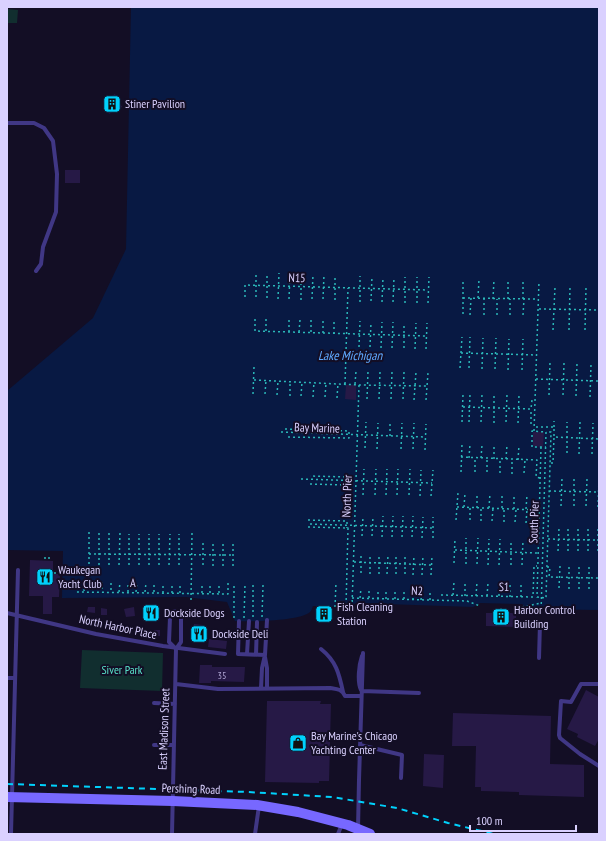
<svg xmlns="http://www.w3.org/2000/svg" width="606" height="841" viewBox="0 0 606 841" font-family="'PT Sans Narrow',sans-serif">
<style>
.green{fill:#112e2f}
.water{fill:#081943}
.building{fill:#261946}
.lines{fill:none;stroke-linecap:round;stroke-linejoin:round}
.path{stroke:#2bb7b9;stroke-width:1.5;stroke-dasharray:2 3;stroke-linecap:butt}
.lane{stroke:#403785;stroke-width:4}
.secondary{stroke:#7768ff;stroke-width:10}
.rail{stroke:#00d1fc;stroke-width:2;stroke-dasharray:6 5;stroke-linecap:butt}
.labels{text-anchor:middle;stroke-width:4;stroke-linejoin:round;paint-order:stroke}
.number-label{font-size:10px;fill:#ada3d1}
.poi-label{font-size:12px;fill:#dad1ff;stroke:#130e25;text-anchor:start}
.street-label{font-size:12px;fill:#dad1ff;stroke:#130e25}
.park-label{font-size:12px;fill:#59e3cb;stroke:#130e25}
.water-label{font-size:13px;font-style:italic;fill:#5fa9ff;stroke:#130e25}
</style>
<rect width="100%" height="100%" fill="#130e25"/>
<path class="green" d="M7,9L18,10L17,23H7Z
M82,650L163,653L162,691L80,688Z"/>
<path class="water" d="M131,7H599V610L528,609L522,604L480,603L473,607L356,603L349,607L313,606C312,608 312,610 310,612C300,621 250,622 235,621L227,602L186,597L62,598L63,551L7,550V391L93,318L126,249Z"/>
<path class="building" d="M115,94L122,107L109,114L103,101Z
M65,170H80V183H65Z
M346,385H356V400L345,399Z
M533,432H544L543,447L533,446Z
M30,560L53,561V574H60L59,597H52V614H43V596H29Z
M88,607H95V613L87,612Z
M134,607L135,616L126,617L124,609Z
M101,608L107,609V615H101Z
M147,609H156V616H147Z
M322,611H327V617H321Z
M486,613H516V627L486,626Z
M194,624L203,625V628H206L205,642H194Z
M154,630H160V636H154Z
M209,639L227,641L226,649L208,647Z
M200,665H212V667H245L244,682L211,681V683H199Z
M586,690L599,697V739L595,746L577,737L578,734L567,729Z
M267,701H321L320,704H331L329,781H319V783L265,782Z
M453,713L551,716L550,764L584,765V797L519,795V792L481,791V787H475L476,746H452Z
M424,754L444,755L443,788L423,786Z"/>
<g class="lines">
<path class="path" d="M245,297V285L428,290
M256,297V272
M267,298V273
M463,298L537,299
M478,298L479,279
M278,299L279,273
M289,299L290,274
M312,299L313,274
M323,299L324,274
M493,299L494,279
M508,299V280
M523,299V280
M301,300V274
M335,300V275
M371,301L372,276
M360,302V276
M382,302L383,277
M393,302L394,277
M405,303V277
M417,303V277
M428,303L429,277
M539,309L599,310
M463,314V279
M470,315L471,298
M484,315V299
M497,315V299
M510,315V299
M523,315L524,299
M255,319V331L427,336
M311,320V332
M323,321V333
M553,330L555,287
M569,330L570,287
M585,330L586,287
M266,331V319
M289,332V320
M299,332L300,320
M334,334V320
M359,347L360,321
M370,347L371,322
M381,348L382,322
M392,348L393,322
M404,348V323
M415,349L416,323
M426,349L427,323
M461,353L537,355
M460,368L462,337
M469,368L470,337
M482,369L483,338
M495,369L496,338
M508,370L509,339
M522,370L523,339
M536,379L599,381
M254,380L359,385L427,386
M345,384L348,288
M355,384L356,371
M253,394L254,367
M265,394L266,380
M277,395L278,381
M549,395L550,362
M563,395L564,363
M290,396V381
M301,396L302,382
M576,396L577,363
M313,397L314,382
M325,397L326,383
M590,397L591,364
M337,398L338,383
M367,399L368,371
M379,399L380,372
M391,399L392,372
M403,399L404,372
M414,400L416,372
M426,400L428,373
M463,407L531,409L532,400H534
M462,422L463,394
M469,422L470,394
M481,422L482,394
M506,422L507,394
M494,423V395
M518,423L519,395
M531,424V409
M536,427H554V437
M554,427V421
M285,429L349,431V438L285,437
M534,431L539,281
M281,432L425,437
M390,436V423
M541,447L537,597L546,598L551,432H546
M365,448L366,422
M377,449L378,423
M401,449L402,423
M413,449L414,423
M425,450L426,424
M567,453V422
M579,454L580,422
M592,454L593,423
M461,457L537,460L536,477L540,478
M469,458L470,444
M481,458L482,445
M494,459V444
M506,459L507,445
M518,460L519,445
M551,463H553L554,437L599,439
M461,472L462,444
M475,472V458
M487,472V458
M500,473V459
M524,473L525,460
M512,474V459
M301,479L432,483
M310,484L348,485L349,477L310,476
M549,491L599,492
M363,495L364,469
M375,495L376,469
M386,495L387,469
M397,495L398,469
M409,495L410,469
M420,496L421,470
M431,496L433,470
M561,506L562,478
M574,506V478
M586,506L587,479
M457,507L539,510
M464,507L465,493
M598,507L599,479
M477,508V493
M489,508L490,493
M502,508V494
M514,509V495
M526,509L527,495
M308,520L347,521V528
M456,520L458,493
M470,520V508
M481,521V509
M492,521L493,508
M504,522V509
M515,522L516,510
M526,523L527,509
M310,524L433,528
M308,527L348,528L346,607
M89,532V565
M362,536L363,516
M372,536L373,516
M382,537L383,516
M392,537L393,516
M402,537L403,516
M412,537L413,516
M422,538L423,517
M433,538V517
M548,539L599,540
M455,550L537,553
M558,551L559,528
M568,551V529
M578,551V528
M588,551V529
M598,551V529
M89,554L233,555
M44,558H46
M48,558H51
M354,562L432,565
M454,563L455,538
M466,564V538
M477,564L478,538
M99,565V532
M109,565V532
M119,565L120,532
M129,565V534
M139,565V534
M149,565V534
M159,565V534
M169,565L170,534
M179,565V534
M203,565V543
M488,565L489,539
M499,565L500,539
M511,565V540
M522,565L523,540
M213,566V544
M223,566V544
M233,566V544
M547,567H550L549,577L599,578
M54,573H58
M361,573V554
M370,574V555
M379,574V555
M387,574L388,555
M396,574V555
M405,574V555
M413,575L414,555
M422,575L423,555
M431,575L432,556
M102,582V592
M75,583L76,592L228,594V583
M93,583V592
M111,583V592
M559,588L560,566
M569,589V566
M579,589V567
M589,589V567
M599,589V579
M84,591L85,583
M119,592L120,582
M128,592V582
M136,592L137,582
M145,592L146,583
M154,592V583
M163,593V583
M172,593V583
M180,593V583
M202,593V583
M210,593V583
M219,593V583
M441,595L533,597L534,566H537
M453,595L454,582
M465,596V583
M476,596L477,582
M487,596L488,583
M499,596V583
M510,597V584
M521,597V585
M352,598L467,601L480,606
M360,598L361,588
M369,598V589
M378,599V589
M386,599V589
M395,599V589
M404,599V590
M191,600L192,533
M413,600V590
M421,600L422,590
M430,600V590
M335,607L336,582
M352,607L359,385
M522,607L541,603
M501,610V606
M541,614L546,432L532,431V447H546
M253,617V585
M262,617L263,585
M234,618V585
M244,618L245,584"/>
<path class="lane" d="M7,123H34L44,128L53,141L57,174L56,212L43,247L41,264L36,271
M7,613L96,634L163,646L225,654
M239,621L238,654L265,655
M321,649C336,661 339,673 343,692
M247,654L249,621
M256,655L257,622
M265,657L267,668V688
M539,658L540,623
M7,678H15
M176,684L218,689L330,688C337,689 342,689 345,696H361
M599,684H581L571,702L561,701L559,735L560,738L580,754L599,766
M261,688L262,668L265,655L267,620
M361,690C357,681 359,665 362,656
M362,691L419,693
M154,703L175,704
M154,745H174
M360,745L402,755L401,778
M358,829L359,780L363,653
M11,834L18,570
M172,834L176,649L181,642V619L179,613L174,611L170,617L169,642L176,649
M255,834L259,806
M338,834L342,824"/>
<path class="secondary" d="M7,797L173,801L257,805L298,812L348,825L370,834"/>
<path class="rail" d="M7,784L248,792L332,797L397,808L448,823L494,834"/>
</g>
<defs>
<symbol id="building-square" viewBox="-11 -11 22 22"><rect x="-9" y="-9" width="18" height="18" rx="4" fill="#00d1fc" stroke="#130e25"/><path d="M-4-6H4V6H1V3H-1V6H-4ZM-2.5-4.3h1.7v1.8h-1.7ZM.8-4.3h1.7v1.8H.8ZM-2.5-1h1.7V.8h-1.7ZM.8-1h1.7V.8H.8Z" fill="#111"/></symbol>
<symbol id="restaurant-square" viewBox="-11 -11 22 22"><rect x="-9" y="-9" width="18" height="18" rx="4" fill="#00d1fc" stroke="#130e25"/><path d="M-5-6h1v4h1v-4h1v4h1v-4h1v5L-1.5 .5V6h-2V.5L-5-1ZM5-6V6H3V1.5H1.5Q1.5-4 5-6Z" fill="#111"/></symbol>
<symbol id="shop-square" viewBox="-11 -11 22 22"><rect x="-9" y="-9" width="18" height="18" rx="4" fill="#00d1fc" stroke="#130e25"/><path d="M-5-2.5h2.3a2.7 3.5 0 0 1 5.4 0H5L5.5 6h-11ZM-1.5-2.5h3a1.5 2.3 0 0 0-3 0Z" fill="#111"/></symbol>
</defs>
<g fill-rule="evenodd">
<use href="#building-square" x="102" y="94" width="20" height="20"/>
<use href="#restaurant-square" x="35" y="567" width="20" height="20"/>
<use href="#restaurant-square" x="141" y="603" width="20" height="20"/>
<use href="#building-square" x="314" y="604" width="20" height="20"/>
<use href="#building-square" x="491" y="607" width="20" height="20"/>
<use href="#restaurant-square" x="189" y="624" width="20" height="20"/>
<use href="#shop-square" x="288" y="733" width="20" height="20"/>
</g>
<g class="labels">
<g class="number-label">
<text x="222" y="679">35</text>
</g>
<g class="poi-label">
<text x="125" y="108">Stiner Pavilion</text>
<text x="58" y="574">Waukegan<tspan x="58" dy="14">Yacht Club</tspan></text>
<text x="337" y="611">Fish Cleaning<tspan x="337" dy="14">Station</tspan></text>
<text x="514" y="614">Harbor Control<tspan x="514" dy="14">Building</tspan></text>
<text x="164" y="617">Dockside Dogs</text>
<text x="212" y="638">Dockside Deli</text>
<text x="311" y="740">Bay Marine's Chicago<tspan x="311" dy="14">Yachting Center</tspan></text>
</g>
<g class="street-label">
<text transform="translate(297 278) rotate(2)" y="4">N15</text>
<text transform="translate(317 428) rotate(2)" y="4">Bay Marine</text>
<text transform="translate(347 496) rotate(-88)" y="4">North Pier</text>
<text transform="translate(534 522) rotate(-88)" y="4">South Pier</text>
<text transform="translate(133 583) rotate(1)" y="4">A</text>
<text transform="translate(504 587) rotate(1)" y="4">S1</text>
<text transform="translate(417 591) rotate(2)" y="4">N2</text>
<text transform="translate(118 627) rotate(12)" y="4">North Harbor Place</text>
<text transform="translate(164 729) rotate(-88)" y="4">East Madison Street</text>
<text transform="translate(191 789) rotate(2)" y="4">Pershing Road</text>
</g>
<g class="park-label">
<text x="122" y="674">Siver Park</text>
</g>
<g class="water-label">
<text x="350" y="360">Lake Michigan</text>
</g>
</g>
<rect width="606" height="841" fill="none" stroke="#dad1ff" stroke-width="16"/>
<path d="M470 825v6h106v-6" fill="none" stroke="#dad1ff" stroke-width="2"/>
<text x="476" y="825" font-size="12" fill="#dad1ff" stroke="#130e25" stroke-width="3" paint-order="stroke">100 m</text>
</svg>
